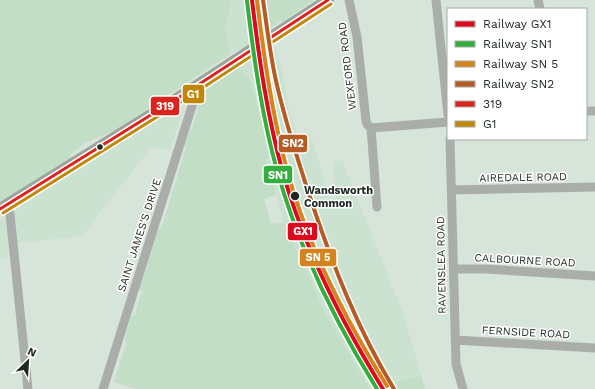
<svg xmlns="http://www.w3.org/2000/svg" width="595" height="389" viewBox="0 0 595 389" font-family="'Work Sans',sans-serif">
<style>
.built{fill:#cbe2d0}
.green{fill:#c2dec7}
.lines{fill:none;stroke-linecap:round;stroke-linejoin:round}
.minor{stroke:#a9aeaa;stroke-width:9}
.secondary{stroke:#9da39e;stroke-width:12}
.bus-1-casing{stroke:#fff;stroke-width:6}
.bus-2-casing{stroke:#fff;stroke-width:6}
.bus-1{stroke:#dc241f;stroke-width:3}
.bus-2{stroke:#c18608;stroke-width:3}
.rail-1-casing{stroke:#fff;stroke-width:7}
.rail-2-casing{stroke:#fff;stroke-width:7}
.rail-3-casing{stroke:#fff;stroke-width:7}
.rail-4-casing{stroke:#fff;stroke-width:7}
.rail-1{stroke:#dc0a1e;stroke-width:4}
.rail-2{stroke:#32ae3e;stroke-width:4}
.rail-3{stroke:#d6831d;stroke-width:4}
.rail-4{stroke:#b55b24;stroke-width:4}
.bus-dot{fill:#1e2720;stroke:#fff;stroke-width:1.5}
.labels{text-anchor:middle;stroke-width:3;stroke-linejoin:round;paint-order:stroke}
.street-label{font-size:11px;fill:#1e2720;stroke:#fff}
.stop-label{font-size:11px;font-weight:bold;fill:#1e2720;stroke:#fff;text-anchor:start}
.line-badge{stroke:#fff;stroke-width:1.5}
.badge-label{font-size:11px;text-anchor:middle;font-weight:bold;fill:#fff}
</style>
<rect width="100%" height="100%" fill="#d7e4da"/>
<path class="built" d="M232,0H266L271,28L278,40L274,43L284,80L289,112L298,137L310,133L331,201L336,198L333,162L342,160L404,316L421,375L395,382L399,389H370L325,313L284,222L266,160L270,158L251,80L238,67L243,64L237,50L230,54L229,51L225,28Z
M180,104L183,108L170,151L152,146L82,236L7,244L8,257L0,258V220Z"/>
<path class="green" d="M0,0H232L225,28L230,54L116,130L86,142L70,155L71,158L0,203Z
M266,0H314L287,18L283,23L281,21L271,28Z
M238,67L251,80L271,158L266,160L276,195L264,199L271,224L284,222L325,313L370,389H135L114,382L126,344L125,338L131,316L135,315L142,291L138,289L147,266L157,231L162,227L186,148L184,146L190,130L192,129L197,113L199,90L230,69Z
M421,375L425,389H399L395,382Z"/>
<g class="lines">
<path class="minor" d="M349,0L357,37L366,121L367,124L371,128
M436,0L448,115
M538,0L540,9
M586,111H595
M371,128L377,207
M371,128L448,122
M450,139L456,364L463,389
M452,190L595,187
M6,206L10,214L28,389
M454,269H486L595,276
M455,340L595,348
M103,389L192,106L194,96L191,89"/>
<path class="secondary" d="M0,209L178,98L328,0"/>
<defs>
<path id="bus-1" d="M0,209L178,98L328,0"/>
<path id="bus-2" d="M3,213L181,102L331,4"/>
</defs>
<use href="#bus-1" class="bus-1-casing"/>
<use href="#bus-2" class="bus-2-casing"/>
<use href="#bus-1" class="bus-1"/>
<use href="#bus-2" class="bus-2"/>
<defs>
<path id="rail-1" d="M252,0C259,58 267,116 283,173C305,250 341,321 383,389"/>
<path id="rail-2" d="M247,1C254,59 262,118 278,174C300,250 335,322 377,389"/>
<path id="rail-3" d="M257,0C264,57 272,114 287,170C308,247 345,319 387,386"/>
<path id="rail-4" d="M263,0C267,27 270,54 276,81C285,121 298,161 311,200C333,266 358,330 394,389"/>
</defs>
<use href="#rail-1" class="rail-1-casing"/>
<use href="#rail-2" class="rail-2-casing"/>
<use href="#rail-3" class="rail-3-casing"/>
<use href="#rail-4" class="rail-4-casing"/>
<use href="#rail-1" class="rail-1"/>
<use href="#rail-2" class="rail-2"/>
<use href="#rail-3" class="rail-3"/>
<use href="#rail-4" class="rail-4"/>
</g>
<g class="bus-dot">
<circle cx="100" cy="147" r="3.5"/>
<circle cx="295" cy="196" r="5"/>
</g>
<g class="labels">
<g class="street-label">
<text transform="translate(347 66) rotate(-97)" y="4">WEXFORD ROAD</text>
<text transform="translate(523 177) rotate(-1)" y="4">AIREDALE ROAD</text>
<text transform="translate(139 235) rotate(-72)" y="4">SAINT JAMES'S DRIVE</text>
<text transform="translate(525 260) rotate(3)" y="4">CALBOURNE ROAD</text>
<text transform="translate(441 265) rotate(-91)" y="4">RAVENSLEA ROAD</text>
<text transform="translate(526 332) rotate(3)" y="4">FERNSIDE ROAD</text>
</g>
<g class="stop-label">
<text x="304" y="194">Wandsworth<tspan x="304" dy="13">Common</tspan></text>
</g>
</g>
<g class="line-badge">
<rect x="182" y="84" width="23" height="20" rx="4" fill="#c18608"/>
<rect x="150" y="96" width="30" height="20" rx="4" fill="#dc241f"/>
<rect x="278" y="134" width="30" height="19" rx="4" fill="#b55b24"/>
<rect x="263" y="165" width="30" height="19" rx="4" fill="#32ae3e"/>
<rect x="287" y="222" width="31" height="19" rx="4" fill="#dc0a1e"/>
<rect x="299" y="248" width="38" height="19" rx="4" fill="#d6831d"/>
</g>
<g class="badge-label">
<text x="193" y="98">G1</text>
<text x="165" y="110">319</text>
<text x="293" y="147">SN2</text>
<text x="278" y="179">SN1</text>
<text x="303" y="235">GX1</text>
<text x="318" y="261">SN 5</text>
</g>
<rect x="447" y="8" width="140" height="132" fill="#ffffff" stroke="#a5a9a6"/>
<rect x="455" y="21" width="20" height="6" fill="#dc0a1e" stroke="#a5a9a6"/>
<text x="483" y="28" font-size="12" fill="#1e2720">Railway GX1</text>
<rect x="455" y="41" width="20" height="6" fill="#32ae3e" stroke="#a5a9a6"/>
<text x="483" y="48" font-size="12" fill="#1e2720">Railway SN1</text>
<rect x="455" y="61" width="20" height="6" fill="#d6831d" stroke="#a5a9a6"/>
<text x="483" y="68" font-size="12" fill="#1e2720">Railway SN 5</text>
<rect x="455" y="81" width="20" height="6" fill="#b55b24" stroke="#a5a9a6"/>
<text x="483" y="88" font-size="12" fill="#1e2720">Railway SN2</text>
<rect x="455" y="101" width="20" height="6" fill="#dc241f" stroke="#a5a9a6"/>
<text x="483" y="108" font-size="12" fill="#1e2720">319</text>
<rect x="455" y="121" width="20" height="6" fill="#c18608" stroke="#a5a9a6"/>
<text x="483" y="128" font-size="12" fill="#1e2720">G1</text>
<g transform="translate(28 361) rotate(25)" stroke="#ffffff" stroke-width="3" paint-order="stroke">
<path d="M0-3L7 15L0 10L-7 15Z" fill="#1e2720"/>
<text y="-6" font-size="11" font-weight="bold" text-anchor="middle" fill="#1e2720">N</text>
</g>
</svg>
